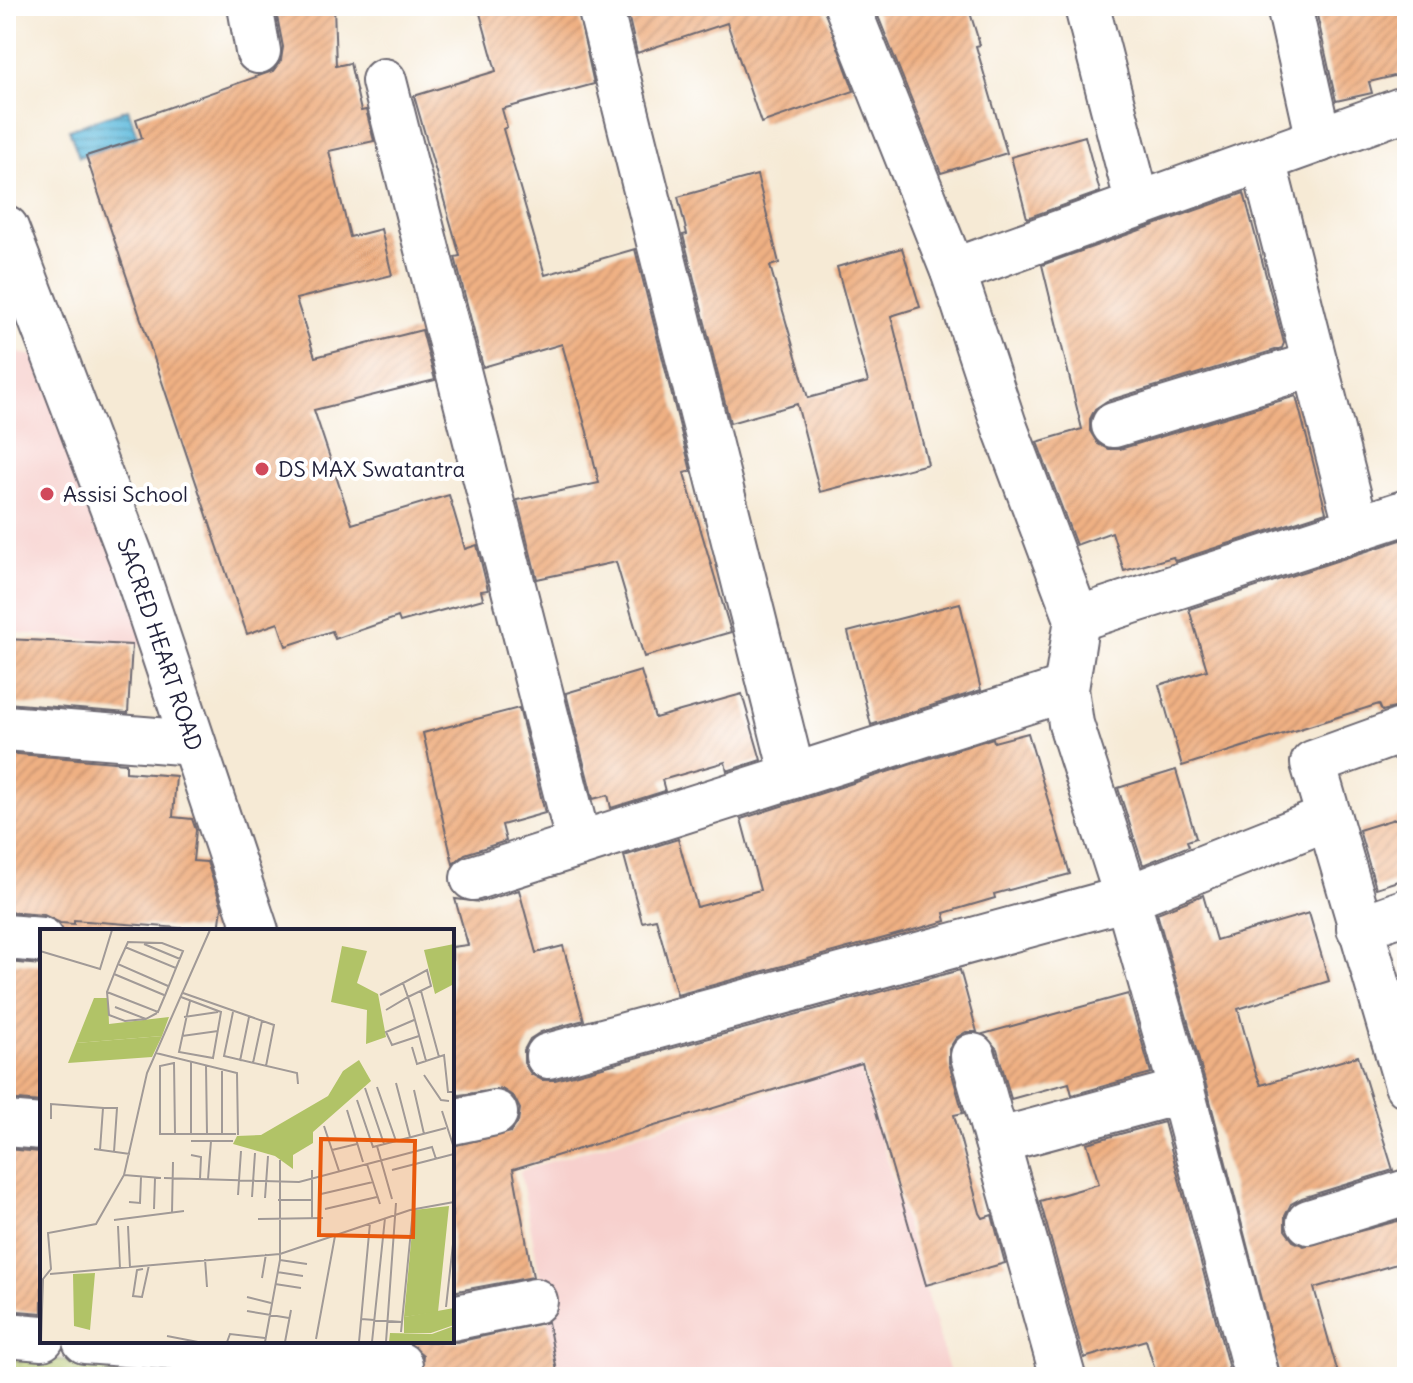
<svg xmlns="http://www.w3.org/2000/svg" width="1413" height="1383" viewBox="0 0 1413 1383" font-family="Delius,sans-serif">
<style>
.built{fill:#f7d0cd}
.green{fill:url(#green-dots);stroke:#6a7251;stroke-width:2}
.water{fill:url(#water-rules);stroke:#416e8c;stroke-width:2}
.building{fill:url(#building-hatch)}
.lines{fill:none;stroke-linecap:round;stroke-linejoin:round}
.minor-casing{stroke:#6c6871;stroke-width:48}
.minor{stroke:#fff;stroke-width:44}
.poi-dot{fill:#d1495b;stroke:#fff;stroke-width:3}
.labels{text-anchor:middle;stroke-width:8;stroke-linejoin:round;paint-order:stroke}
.poi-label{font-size:22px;fill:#22223b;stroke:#fff;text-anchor:start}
.street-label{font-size:22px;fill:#22223b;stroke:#fff}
.inset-road{fill:none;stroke:#a19a97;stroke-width:2}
.view{fill:#e8590c;fill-opacity:0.15;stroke:#e8590c;stroke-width:4}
.inset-edge{fill:none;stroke:#22223b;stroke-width:4}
</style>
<defs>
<pattern id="green-dots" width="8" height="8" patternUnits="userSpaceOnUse" patternTransform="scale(2)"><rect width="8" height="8" fill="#b1c367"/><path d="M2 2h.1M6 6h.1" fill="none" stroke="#98a75a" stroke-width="1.8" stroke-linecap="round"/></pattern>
<pattern id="water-rules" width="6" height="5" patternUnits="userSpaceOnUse" patternTransform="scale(2)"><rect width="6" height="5" fill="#60bbdd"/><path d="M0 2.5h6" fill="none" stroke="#4f98b4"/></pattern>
<pattern id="building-hatch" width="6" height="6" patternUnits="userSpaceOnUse" patternTransform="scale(2)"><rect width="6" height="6" fill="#efb083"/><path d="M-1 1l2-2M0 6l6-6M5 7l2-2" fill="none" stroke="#cd9772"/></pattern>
</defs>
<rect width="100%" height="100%" fill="#fff"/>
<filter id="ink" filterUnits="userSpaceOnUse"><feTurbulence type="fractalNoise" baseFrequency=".0125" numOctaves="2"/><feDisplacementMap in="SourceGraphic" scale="16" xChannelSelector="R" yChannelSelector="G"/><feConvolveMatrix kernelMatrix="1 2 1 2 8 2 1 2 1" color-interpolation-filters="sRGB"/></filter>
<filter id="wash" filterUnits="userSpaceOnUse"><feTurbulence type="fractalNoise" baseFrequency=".006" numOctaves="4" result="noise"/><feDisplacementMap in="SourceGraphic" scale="32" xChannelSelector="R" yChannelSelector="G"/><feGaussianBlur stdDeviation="1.8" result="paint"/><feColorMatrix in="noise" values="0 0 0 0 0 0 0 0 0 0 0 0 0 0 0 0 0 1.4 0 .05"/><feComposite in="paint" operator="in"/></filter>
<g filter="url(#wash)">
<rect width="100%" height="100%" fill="#f6ead5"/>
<path class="built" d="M6,351L34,356L148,645L6,632Z
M859,1065L951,1377H559L520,1171Z"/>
<path class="green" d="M6,1356L311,1377H6Z"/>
<path class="water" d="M128,109L138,137L79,157L69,129Z"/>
<g id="blocks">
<path class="building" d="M275,6H334L336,66L350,63L361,111L366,110L374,141L329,151L350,237L381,229L392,275L296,299L315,357L422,330L435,380L314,410L352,524L449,495L465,549L477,545L488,590L481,591L483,599L400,622L398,617L335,639L332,631L286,646L278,623L247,634L86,156L142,138L136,119L273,71L281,60L283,47Z
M478,6H577L594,84L502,109L507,127L503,129L545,275L635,249L691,471L684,473L731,632L644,657L616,562L537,579L517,500L599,483L587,432L562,344L483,367L455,257L460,256L414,96L496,71Z
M626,6H823L854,91L761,123L727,23L637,53Z
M874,6H968L980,45L976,46L1007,153L941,173Z
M1315,6H1407V73L1369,82L1372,93L1336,101Z
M1085,136L1100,192L1027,218L1011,157Z
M757,175L779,263L770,266L808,398L868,382L837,267L902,248L920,307L891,316L928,464L820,492L797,404L730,423L683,235L687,234L678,197Z
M1244,193L1284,343L1282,348L1107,401L1095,409L1090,419V431L1098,444L1108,449H1120L1296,396L1326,512L1175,561L1173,557L1124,571L1112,532L1076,545L1037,442L1082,429L1042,265Z
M1407,538V705L1382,711L1379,704L1182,766L1159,685L1207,670L1189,609Z
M960,603L981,690L871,725L848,632Z
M6,639L132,645L128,713L6,703Z
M641,671L655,718L742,694L761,760L727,771L725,762L662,780L665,791L611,808L608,795L593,799L566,693Z
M519,708L545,813L502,825L506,841L465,854L453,864L423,733Z
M1028,733L1070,874L994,894L995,898L944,913L946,921L677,995L656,919L642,922L624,856L678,839L697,907L760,890L741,819L993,738L994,742Z
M6,753L126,763V772L176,776L173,817L192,819L196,830L193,861L207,862L222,907L219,931L74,920V924L60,923L44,915L6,912Z
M1176,770L1196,838L1187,841L1189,846L1143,865L1118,788Z
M1407,815V878L1376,888L1359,830Z
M519,890L536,953L563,946L584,1020L541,1032L530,1039L524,1050V1063L531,1074L542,1080H555L960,970L977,1032H966L956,1038L949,1049V1063L963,1113L954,1115L980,1213L983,1218L992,1215L1005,1263L926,1285L862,1063L513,1169L533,1277L452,1292V1146L511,1132L518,1122L520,1109L514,1097L502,1089L452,1096V947L468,945L455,899L480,902Z
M1203,895L1216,940L1309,913L1329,981L1238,1009L1255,1071L1261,1085L1358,1056L1393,1170L1302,1198L1291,1204L1285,1216V1230L1293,1241L1304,1246L1405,1219L1407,1261L1314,1288L1339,1377H1281L1206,1085L1157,913Z
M7,962L42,965V1102L6,1099Z
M1128,994L1151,1073L1072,1095L1069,1083L1011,1099L997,1049L983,1034Z
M1164,1122L1230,1373L1216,1377H1157L1146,1340L1084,1358L1040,1201L1099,1184L1087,1143Z
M6,1149L42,1152V1313L6,1310Z
M548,1322L558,1377H421L423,1355L406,1341L457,1342Z"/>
</g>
</g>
<g filter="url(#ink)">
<use href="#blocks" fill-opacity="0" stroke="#6c6871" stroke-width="2"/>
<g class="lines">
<defs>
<g id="minor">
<path d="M250,6L258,51"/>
<path d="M847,6L953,271L1004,425L1077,619L1066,689L1071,724L1127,898L1182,1091L1257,1377"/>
<path d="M1289,6L1319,140"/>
<path d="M601,11L793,776"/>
<path d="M1088,11L1138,204"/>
<path d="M384,81L579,844"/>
<path d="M1263,160L1357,528"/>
<path id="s1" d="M6,228L133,562L256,931"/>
<path d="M953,271L1407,108"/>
<path d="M1114,425L1315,364"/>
<path d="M1077,619L1407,512"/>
<path d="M6,728L193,743"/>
<path d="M1407,729L1313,763L1407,1085"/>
<path d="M473,878L1066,689"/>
<path d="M1359,928L1407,911"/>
<path d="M6,937L42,940"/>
<path d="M548,1056L1127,898L1328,818"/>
<path d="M973,1056L1063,1377"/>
<path d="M452,1122L495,1113"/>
<path d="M6,1124L42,1127"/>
<path d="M997,1141L1182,1091"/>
<path d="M1309,1222L1407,1192"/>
<path d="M452,1318L535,1301"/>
<path d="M6,1335L42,1338"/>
<path d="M85,1341L400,1365"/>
</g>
</defs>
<use href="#minor" class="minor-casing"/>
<use href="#minor" class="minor"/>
</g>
</g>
<g class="poi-dot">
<circle cx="262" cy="469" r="8"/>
<circle cx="47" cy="494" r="8"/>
</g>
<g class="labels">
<g class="poi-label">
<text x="278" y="477">DS MAX Swatantra</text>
<text x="63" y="502">Assisi School</text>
</g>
<g class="street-label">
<text dy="8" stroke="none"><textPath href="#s1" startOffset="444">SACRED HEART ROAD</textPath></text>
</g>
</g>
<g transform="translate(40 929)">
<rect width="414" height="414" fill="#f6ead5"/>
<path d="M414,15V55L395,65L384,21ZM302,17L327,22L317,54L338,65L346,108L326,115L327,81L291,73ZM54,69H68L69,95L129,88L122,107L36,114ZM319,131L331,152L273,203V214L253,226V240L235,227L193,215L197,207L221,206L288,167L303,142ZM409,277L398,383L364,388L374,281ZM55,344L50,401L34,397L33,345ZM414,397V413H349L350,404L392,405Z" fill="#b1c367"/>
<path d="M414,379V396L391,404H364V388Z" fill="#b1c367"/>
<path d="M122,107L112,128L28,134L36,114Z" fill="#b1c367"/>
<path class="inset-road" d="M104,15L140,30M0,22L60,40L72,1M78,35L88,13L122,14L143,22L136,39M74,45L124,66M381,62L399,128M67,63L118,83L126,64L136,39L85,18M143,64L234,96L226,137M340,66L363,54M141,68L181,83L173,129L139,123L150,72M75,78L106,90L117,84M346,81L368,68L391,57L387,41L363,54L368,68L372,80L386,132L404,126L408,163H414M193,83L184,127L257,144L258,155M144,88L178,83M106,90L85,92L69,86L67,63L78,35L128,57M374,91L346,103L352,116L379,107M142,107L178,102M372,118L377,135L386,132M116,124L197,144L198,206M200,132L209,88M134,133L135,205M134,134L120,137V205H196M213,134L222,92M166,136L167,205M384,146L401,171L409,172M356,154L370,208M337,158L356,212M325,159L344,215M374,161L384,205M317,171L333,218L406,199M63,179H77L74,223M307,181L323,233M402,182L414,219M11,190V175L63,179L60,221M284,197L299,242M151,205V132M182,205V140M151,212H193M337,217L352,270M54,220L90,225M292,221L317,215M151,226L161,228L160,250M327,235L340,275M272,241V290M352,241L414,225M84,246L121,249M124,249L259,253L392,218L396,230M168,250L171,212M281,265L333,253M198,266L201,222M212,268L215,224M225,269L228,227M238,271H273M89,273L100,274L101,248M114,280L115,249M285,280L337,268M132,284L133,233M218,290L283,289M74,291L144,282M78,297L80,340M88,297L90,339M165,330L167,358M240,331L267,335M103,340L97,341L93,367L102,368L109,336M237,343L263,347M10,345L240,325L370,281L414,273M222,349L226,325M235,355L261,359M207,368L231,374M406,378L414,306M207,382L249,389M321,390L362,393M361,403L373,281M127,407L158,413M276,410L295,307M1,413L3,350L11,340L8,304L56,295L84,246L107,144L170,1M187,413L190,405L225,409M225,413L240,331V231M245,413L251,381M319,413L330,294M332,413L345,289M346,413L356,274"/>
<path class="view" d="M281,210L375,212L373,308L279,306Z"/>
<rect width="414" height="414" class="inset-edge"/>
</g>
<rect width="1413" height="1383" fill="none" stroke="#fff" stroke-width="32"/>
</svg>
